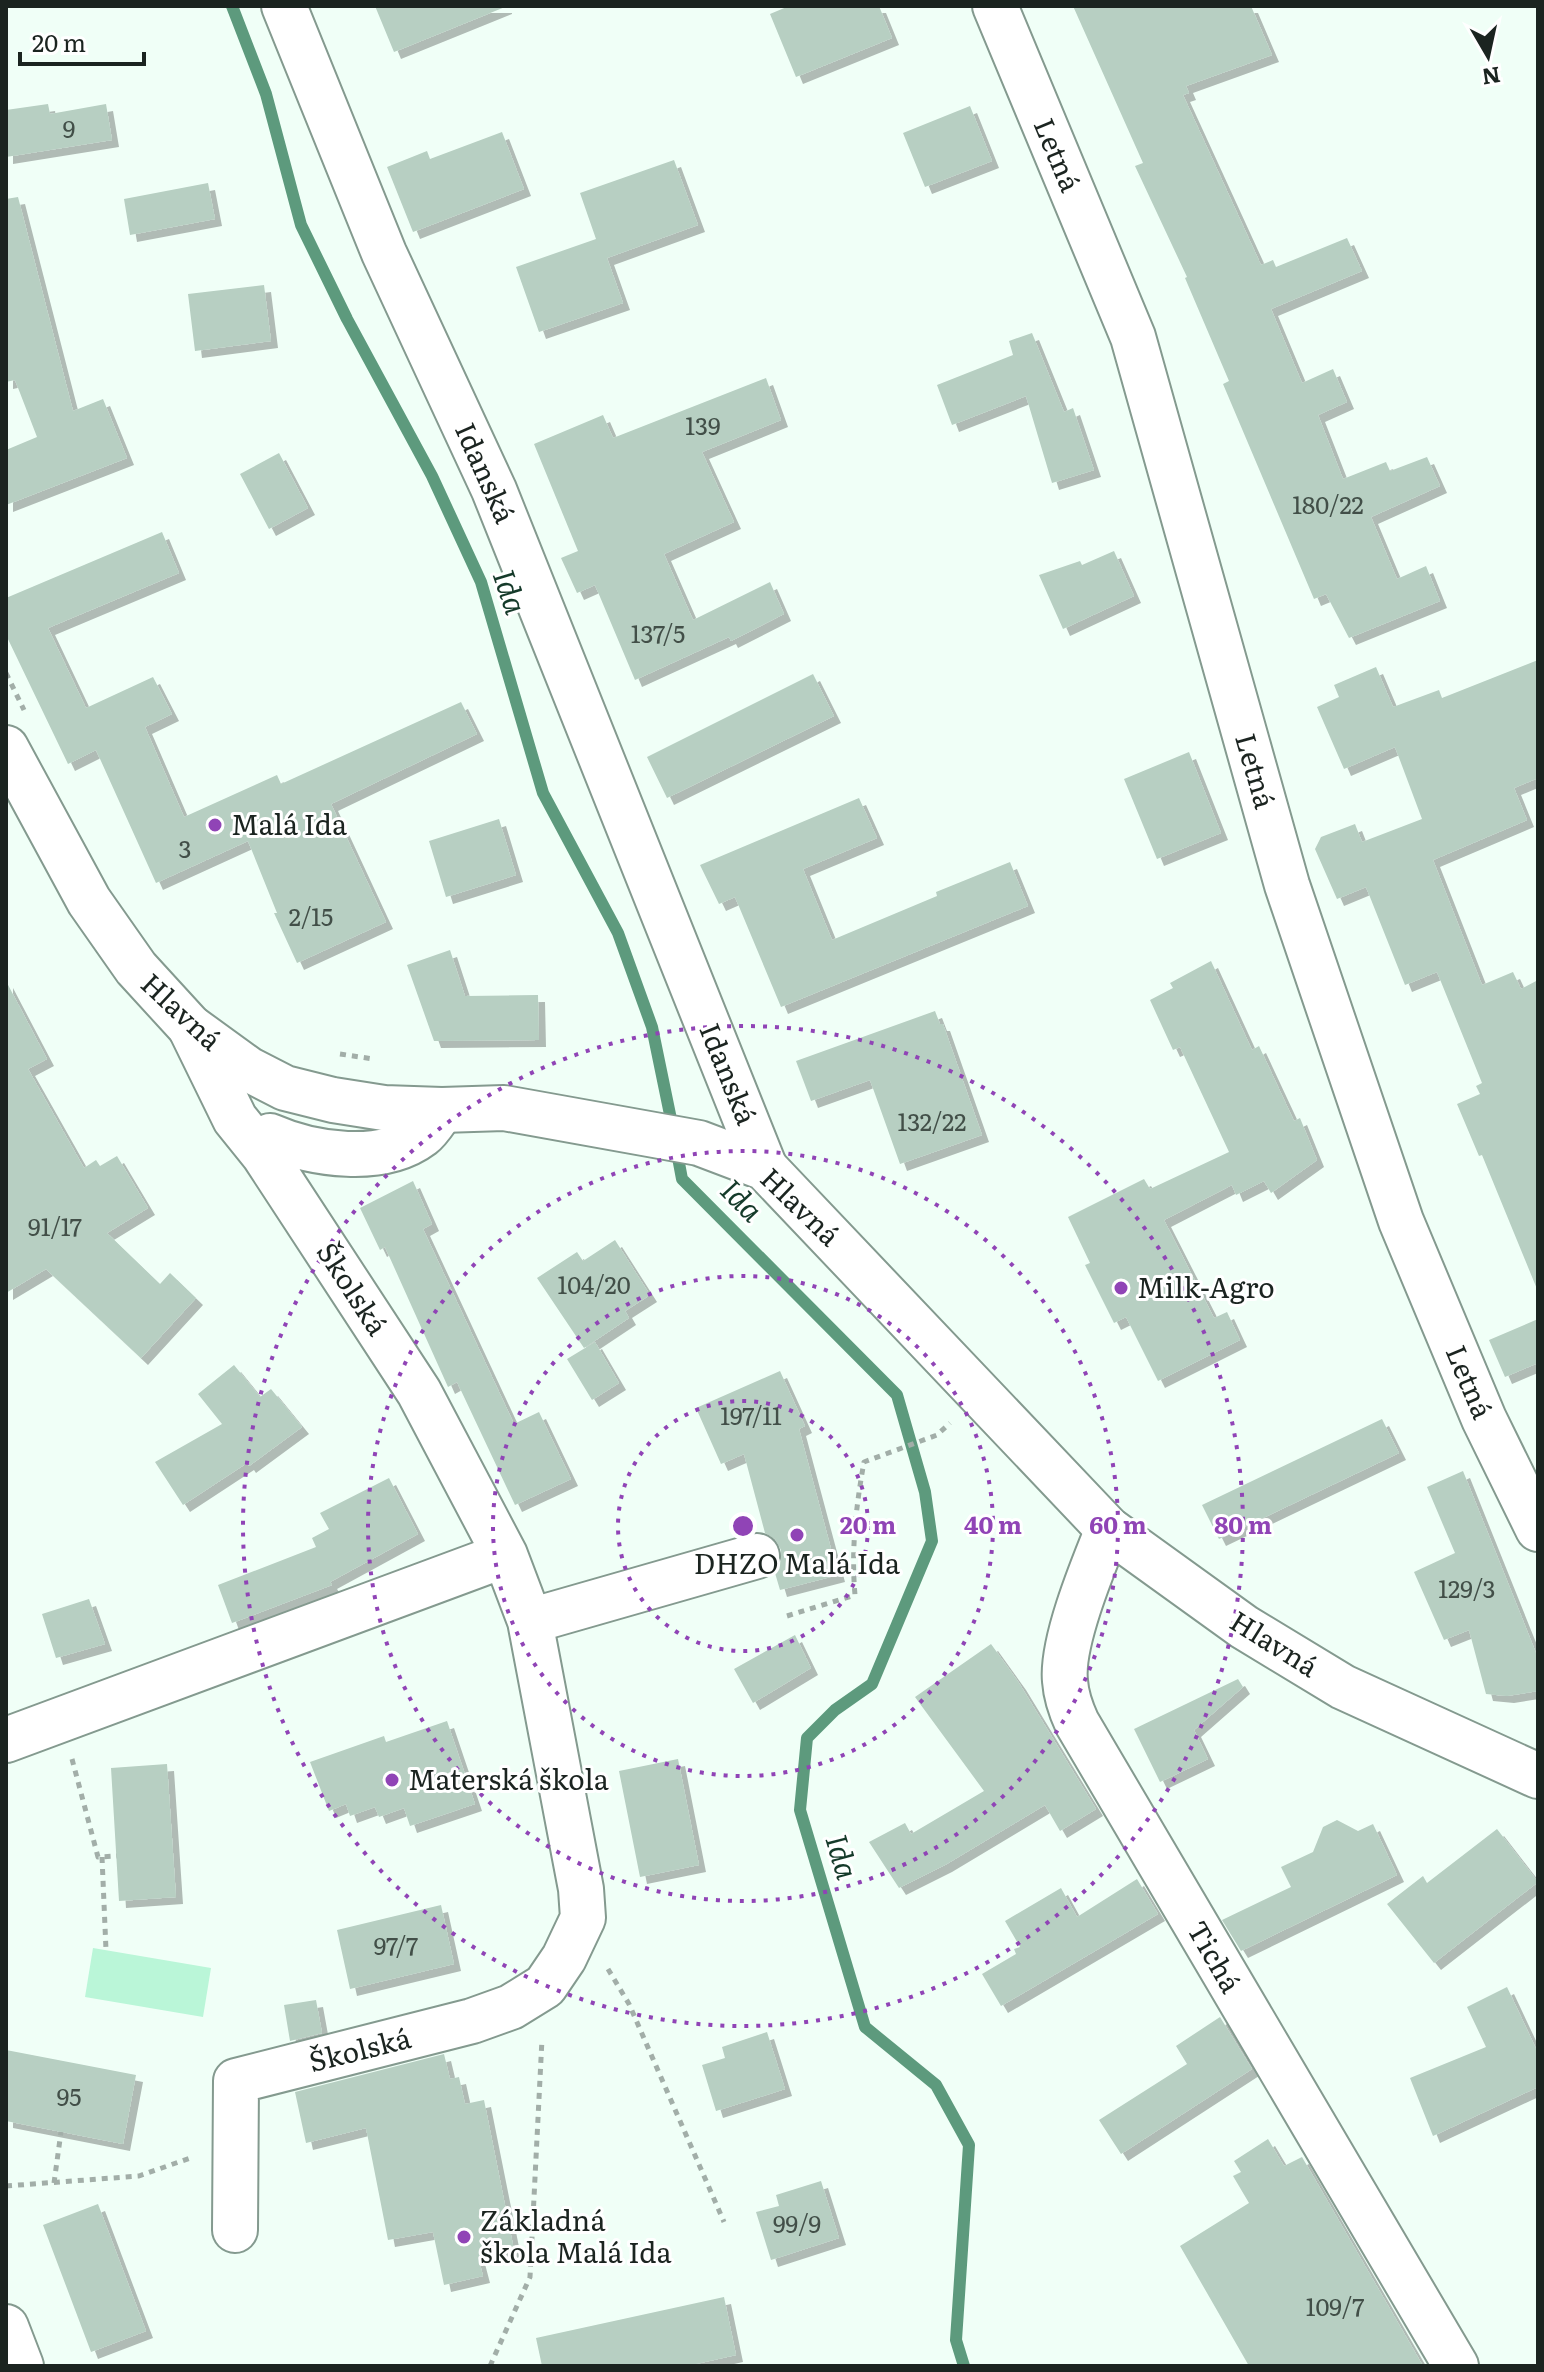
<svg xmlns="http://www.w3.org/2000/svg" width="1544" height="2372" viewBox="0 0 1544 2372" font-family="Literata,serif">
<style>
.green{fill:#baf6d8}
.lines{fill:none;stroke-linecap:round;stroke-linejoin:round}
.stream{stroke:#5d9a7d;stroke-width:12}
.building{fill:#b7cfc2;filter:url(#shadow)}
.minor-casing{stroke:#849a8f;stroke-width:48}
.major-casing{stroke:#849a8f;stroke-width:48}
.path{stroke:#a2aea8;stroke-width:5;stroke-dasharray:6 6;stroke-linecap:butt}
.minor{stroke:#fff;stroke-width:44}
.major{stroke:#fff;stroke-width:44}
.ring{fill:none;stroke:#9044b6;stroke-width:4;stroke-dasharray:4 8}
.poi-dot{fill:#9044b6;stroke:#fff;stroke-width:3}
.labels{text-anchor:middle;stroke-width:6;stroke-linejoin:round;paint-order:stroke}
.number-label{font-size:24px;fill:#424f48}
.street-label{font-size:28px;fill:#1b2420;stroke:#fff}
.poi-label{font-size:28px;fill:#1b2420;stroke:#fff;text-anchor:start}
.water-label{font-size:30px;font-style:italic;fill:#153a2a;stroke:#fff}
.centre{fill:#9044b6;stroke:#fff;stroke-width:4}
.ring-label{font-size:24px;text-anchor:middle;font-weight:bold;fill:#9044b6;stroke:#fff;stroke-width:6;stroke-linejoin:round;paint-order:stroke}
</style>
<defs>
<filter id="shadow"><feDropShadow dx="7" dy="7" stdDeviation="0" flood-color="#0004"/></filter>
</defs>
<rect width="100%" height="100%" fill="#f0fff7"/>
<path class="green" d="M93,1948L211,1968L203,2017L85,1997Z"/>
<g class="lines">
<path class="stream" d="M232,6L266,94L301,225L347,319L432,476L481,582L543,793L618,933L652,1027L673,1129
M676,1147L682,1179L897,1395L925,1492L932,1541L872,1684L835,1710L807,1738L800,1810L865,2027L936,2085L969,2145L956,2340L964,2366"/>
</g>
<path class="building" d="M375,6H505V7L394,52Z
M789,6H879L892,38L796,77L770,14Z
M1073,6H1251L1272,55L1186,86L1189,93L1183,95L1261,265L1273,260L1276,267L1347,238L1362,271L1271,309L1302,383L1333,369L1347,402L1318,415L1343,479L1386,462L1390,471L1427,457L1440,486L1371,517L1397,579L1426,566L1440,601L1349,638L1326,594L1314,599L1223,384L1229,381L1185,278L1187,277L1135,166L1143,163Z
M48,104L50,114L106,104L112,140L6,157V110Z
M970,106L992,161L925,187L903,133Z
M502,132L524,189L413,232L387,167L427,151L430,159Z
M674,160L698,225L607,258L623,303L539,332L516,267L596,239L580,193Z
M208,183L215,219L130,235L124,199Z
M18,197L73,411L103,399L127,458L6,505V450L37,437L15,380L6,382V199Z
M264,285L271,341L195,351L188,294Z
M1032,333L1064,412L1073,408L1094,470L1052,483L1026,396L952,425L937,385L1013,355L1009,341Z
M766,378L781,420L702,452L734,522L664,554L693,620L770,582L784,614L731,641L729,637L635,680L595,585L577,593L561,558L578,551L534,444L603,415L613,438Z
M279,453L308,508L269,529L240,474Z
M162,532L179,573L48,628L86,708L153,677L172,714L145,727L184,817L277,775L281,784L461,702L477,734L331,804L386,922L297,963L274,913H277L248,841L156,883L96,750L68,764L6,635V598Z
M1114,551L1134,596L1063,629L1039,575L1080,561L1082,565Z
M1538,660V778L1514,788L1527,820L1433,860L1482,985L1513,972L1521,989L1538,980L1537,1289L1482,1155L1479,1156L1457,1104L1480,1094L1476,1086L1482,1083L1437,972L1405,985L1366,887L1337,899L1315,849L1321,837L1355,824L1362,842L1422,819L1395,747L1344,769L1317,707L1339,697L1334,685L1376,667L1393,707L1439,690L1442,698Z
M813,674L834,716L667,798L647,757Z
M1189,752L1221,833L1157,859L1124,779Z
M859,798L877,838L803,869L832,940L937,896L936,892L1010,862L1028,906L781,1007L735,897L719,904L700,865Z
M499,819L516,875L446,897L429,841Z
M450,950L465,996L538,995L539,1040L434,1041L407,965Z
M1211,961L1252,1050L1259,1046L1294,1121L1300,1118L1317,1160L1271,1193L1264,1181L1236,1195L1232,1185L1164,1220L1214,1318L1227,1312L1240,1340L1158,1381L1126,1317L1114,1323L1085,1265L1090,1263L1068,1217L1144,1179L1150,1189L1229,1152L1180,1047L1173,1050L1150,1000L1173,988L1170,983Z
M6,981L47,1059L28,1069L84,1168L96,1160L100,1166L117,1156L148,1208L107,1233L160,1284L170,1273L196,1298L141,1358L46,1269L6,1293Z
M935,1011L940,1024H943L982,1135L900,1164L870,1080L811,1101L796,1061Z
M413,1181L432,1224L423,1229L514,1424L539,1412L571,1479L515,1505L457,1382L448,1387L385,1247L380,1250L360,1208Z
M615,1240L650,1295L625,1311L629,1318L584,1348L537,1278L577,1252L583,1261Z
M1538,1319V1363L1505,1377L1489,1340Z
M595,1342L619,1383L592,1400L567,1359Z
M234,1365L260,1397L271,1389L302,1427L249,1466L247,1463L183,1505L155,1462L222,1424L198,1394Z
M780,1371L805,1426L799,1429L838,1575L780,1590L775,1573L781,1561V1550L775,1539L765,1533L744,1454L721,1464L696,1408Z
M1382,1419L1399,1453L1219,1539L1202,1505Z
M1463,1471L1538,1658V1691L1507,1696L1486,1694L1469,1630L1444,1640L1414,1572L1455,1553L1427,1487Z
M389,1478L418,1534L330,1582L332,1585L232,1623L218,1585L316,1547L312,1538L329,1529L320,1513Z
M89,1599L105,1644L56,1658L42,1614Z
M795,1635L811,1668L753,1703L734,1669Z
M991,1644L1019,1683L1096,1809L1060,1831L1045,1805L945,1865L899,1888L869,1842L905,1823L911,1834L984,1791L915,1697Z
M1238,1679L1243,1687L1194,1730L1208,1759L1160,1782L1134,1729Z
M447,1721L475,1804L410,1826L404,1808L379,1817L375,1807L350,1816L346,1804L329,1811L310,1762L384,1736L386,1742Z
M678,1759L699,1865L640,1877L619,1771Z
M167,1764L176,1897L119,1901L111,1768Z
M1337,1820L1358,1831L1373,1824L1397,1875L1241,1951L1222,1920L1291,1887L1281,1867L1313,1852L1323,1827Z
M1497,1829L1538,1882L1434,1963L1387,1904L1423,1876L1427,1883Z
M1137,1879L1158,1914L1001,2006L982,1974L1016,1954L1014,1949L1020,1947L1005,1921L1061,1888L1077,1917Z
M441,1905L454,1964L350,1989L337,1930Z
M1507,1987L1538,2053V2087L1433,2136L1410,2078L1486,2047L1467,2007Z
M316,2000L322,2033L290,2041L284,2005Z
M1220,2017L1252,2069L1121,2154L1099,2120L1187,2064L1176,2046Z
M767,2032L785,2089L716,2111L702,2065L725,2058L722,2047Z
M6,2050L136,2075L123,2144L6,2121Z
M444,2054L450,2079L459,2077L465,2104L484,2100L514,2250L478,2257L483,2276L444,2285L433,2232L388,2240L366,2128L306,2143L295,2092Z
M1268,2139L1284,2166L1302,2157L1423,2366H1249L1180,2246L1249,2203L1233,2176L1241,2172L1234,2161Z
M821,2181L839,2238L771,2260L756,2212L779,2206L776,2195Z
M98,2204L146,2331L91,2352L43,2225Z
M724,2297L736,2355L687,2366H542L536,2338Z"/>
<g class="lines">
<defs>
<path id="minor" d="M284,6L384,253L494,490L765,1168
M995,6L1133,337L1287,885L1401,1221L1484,1419L1538,1529
M190,1027L235,1119L264,1155L419,1392L505,1555L530,1621L581,1889L583,1918L564,1958L545,1986L511,2007L472,2021L236,2081L235,2230
M270,1136C313,1155 382,1165 422,1135C430,1129 436,1118 442,1110
M1108,1529C1093,1566 1061,1643 1065,1681C1066,1695 1071,1710 1077,1723L1456,2366
M530,1621L757,1556
M6,1740L505,1555
M6,2327L21,2366"/>
<path id="major" d="M6,748L89,901L136,968L190,1027L248,1069L285,1088L333,1100L384,1108L442,1110L504,1108L699,1143L765,1168L1108,1529L1244,1627L1343,1687L1538,1776"/>
</defs>
<use href="#minor" class="minor-casing"/>
<use href="#major" class="major-casing"/>
<path class="path" d="M6,673L24,710
M340,1054L373,1059
M787,1616L855,1595C851,1550 856,1506 864,1462L937,1435L950,1423
M72,1759L98,1857L117,1856
M102,1857L106,1950
M608,1969L629,2004L724,2222
M54,2183L61,2132
M6,2186L139,2176L193,2157
M490,2366L530,2277L542,2039"/>
<use href="#minor" class="minor"/>
<use href="#major" class="major"/>
</g>
<g class="ring">
<circle cx="743" cy="1526" r="125"/>
<circle cx="743" cy="1526" r="250"/>
<circle cx="743" cy="1526" r="375"/>
<circle cx="743" cy="1526" r="500"/>
</g>
<g class="poi-dot">
<circle cx="215" cy="825" r="8"/>
<circle cx="1121" cy="1288" r="8"/>
<circle cx="797" cy="1535" r="8"/>
<circle cx="392" cy="1780" r="8"/>
<circle cx="464" cy="2237" r="8"/>
</g>
<g class="labels">
<g class="number-label">
<text x="69" y="138">9</text>
<text x="703" y="435">139</text>
<text x="1328" y="514">180/22</text>
<text x="658" y="643">137/5</text>
<text x="185" y="858">3</text>
<text x="311" y="926">2/15</text>
<text x="932" y="1131">132/22</text>
<text x="55" y="1236">91/17</text>
<text x="594" y="1294">104/20</text>
<text x="751" y="1425">197/11</text>
<text x="1467" y="1598">129/3</text>
<text x="396" y="1955">97/7</text>
<text x="69" y="2106">95</text>
<text x="797" y="2233">99/9</text>
<text x="1335" y="2316">109/7</text>
</g>
<g class="street-label">
<text transform="translate(1057 155) rotate(67)" y="10">Letná</text>
<text transform="translate(485 473) rotate(66)" y="10">Idanská</text>
<text transform="translate(1255 771) rotate(74)" y="10">Letná</text>
<text transform="translate(181 1012) rotate(43)" y="10">Hlavná</text>
<text transform="translate(728 1074) rotate(68)" y="10">Idanská</text>
<text transform="translate(800 1207) rotate(44)" y="10">Hlavná</text>
<text transform="translate(352 1289) rotate(57)" y="10">Školská</text>
<text transform="translate(1469 1382) rotate(67)" y="10">Letná</text>
<text transform="translate(1274 1644) rotate(32)" y="10">Hlavná</text>
<text transform="translate(1214 1957) rotate(60)" y="10">Tichá</text>
<text transform="translate(360 2050) rotate(-14)" y="10">Školská</text>
</g>
<g class="poi-label">
<text x="231" y="835">Malá Ida</text>
<text x="1137" y="1298">Milk-Agro</text>
<text x="797" y="1574" text-anchor="middle">DHZO Malá Ida</text>
<text x="408" y="1790">Materská škola</text>
<text x="480" y="2231">Základná<tspan x="480" dy="32">škola Malá Ida</tspan></text>
</g>
<g class="water-label">
<text transform="translate(509 592) rotate(71)" y="10">Ida</text>
<text transform="translate(741 1201) rotate(45)" y="10">Ida</text>
<text transform="translate(841 1857) rotate(73)" y="10">Ida</text>
</g>
</g>
<circle cx="743" cy="1526" r="12" class="centre"/>
<g class="ring-label">
<text x="868" y="1534">20 m</text>
<text x="993" y="1534">40 m</text>
<text x="1118" y="1534">60 m</text>
<text x="1243" y="1534">80 m</text>
</g>
<rect width="1544" height="2372" fill="none" stroke="#1b2420" stroke-width="16"/>
<g transform="translate(1488 56) rotate(171)" stroke="#ffffff" stroke-width="6" paint-order="stroke">
<path d="M0-6L14 30L0 20L-14 30Z" fill="#1b2420"/>
<text y="-12" font-size="22" font-weight="bold" text-anchor="middle" fill="#1b2420">N</text>
</g>
<path d="M20 52v12h124v-12" fill="none" stroke="#1b2420" stroke-width="4"/>
<text x="32" y="52" font-size="24" fill="#1b2420" stroke="#ffffff" stroke-width="6" paint-order="stroke">20 m</text>
</svg>
